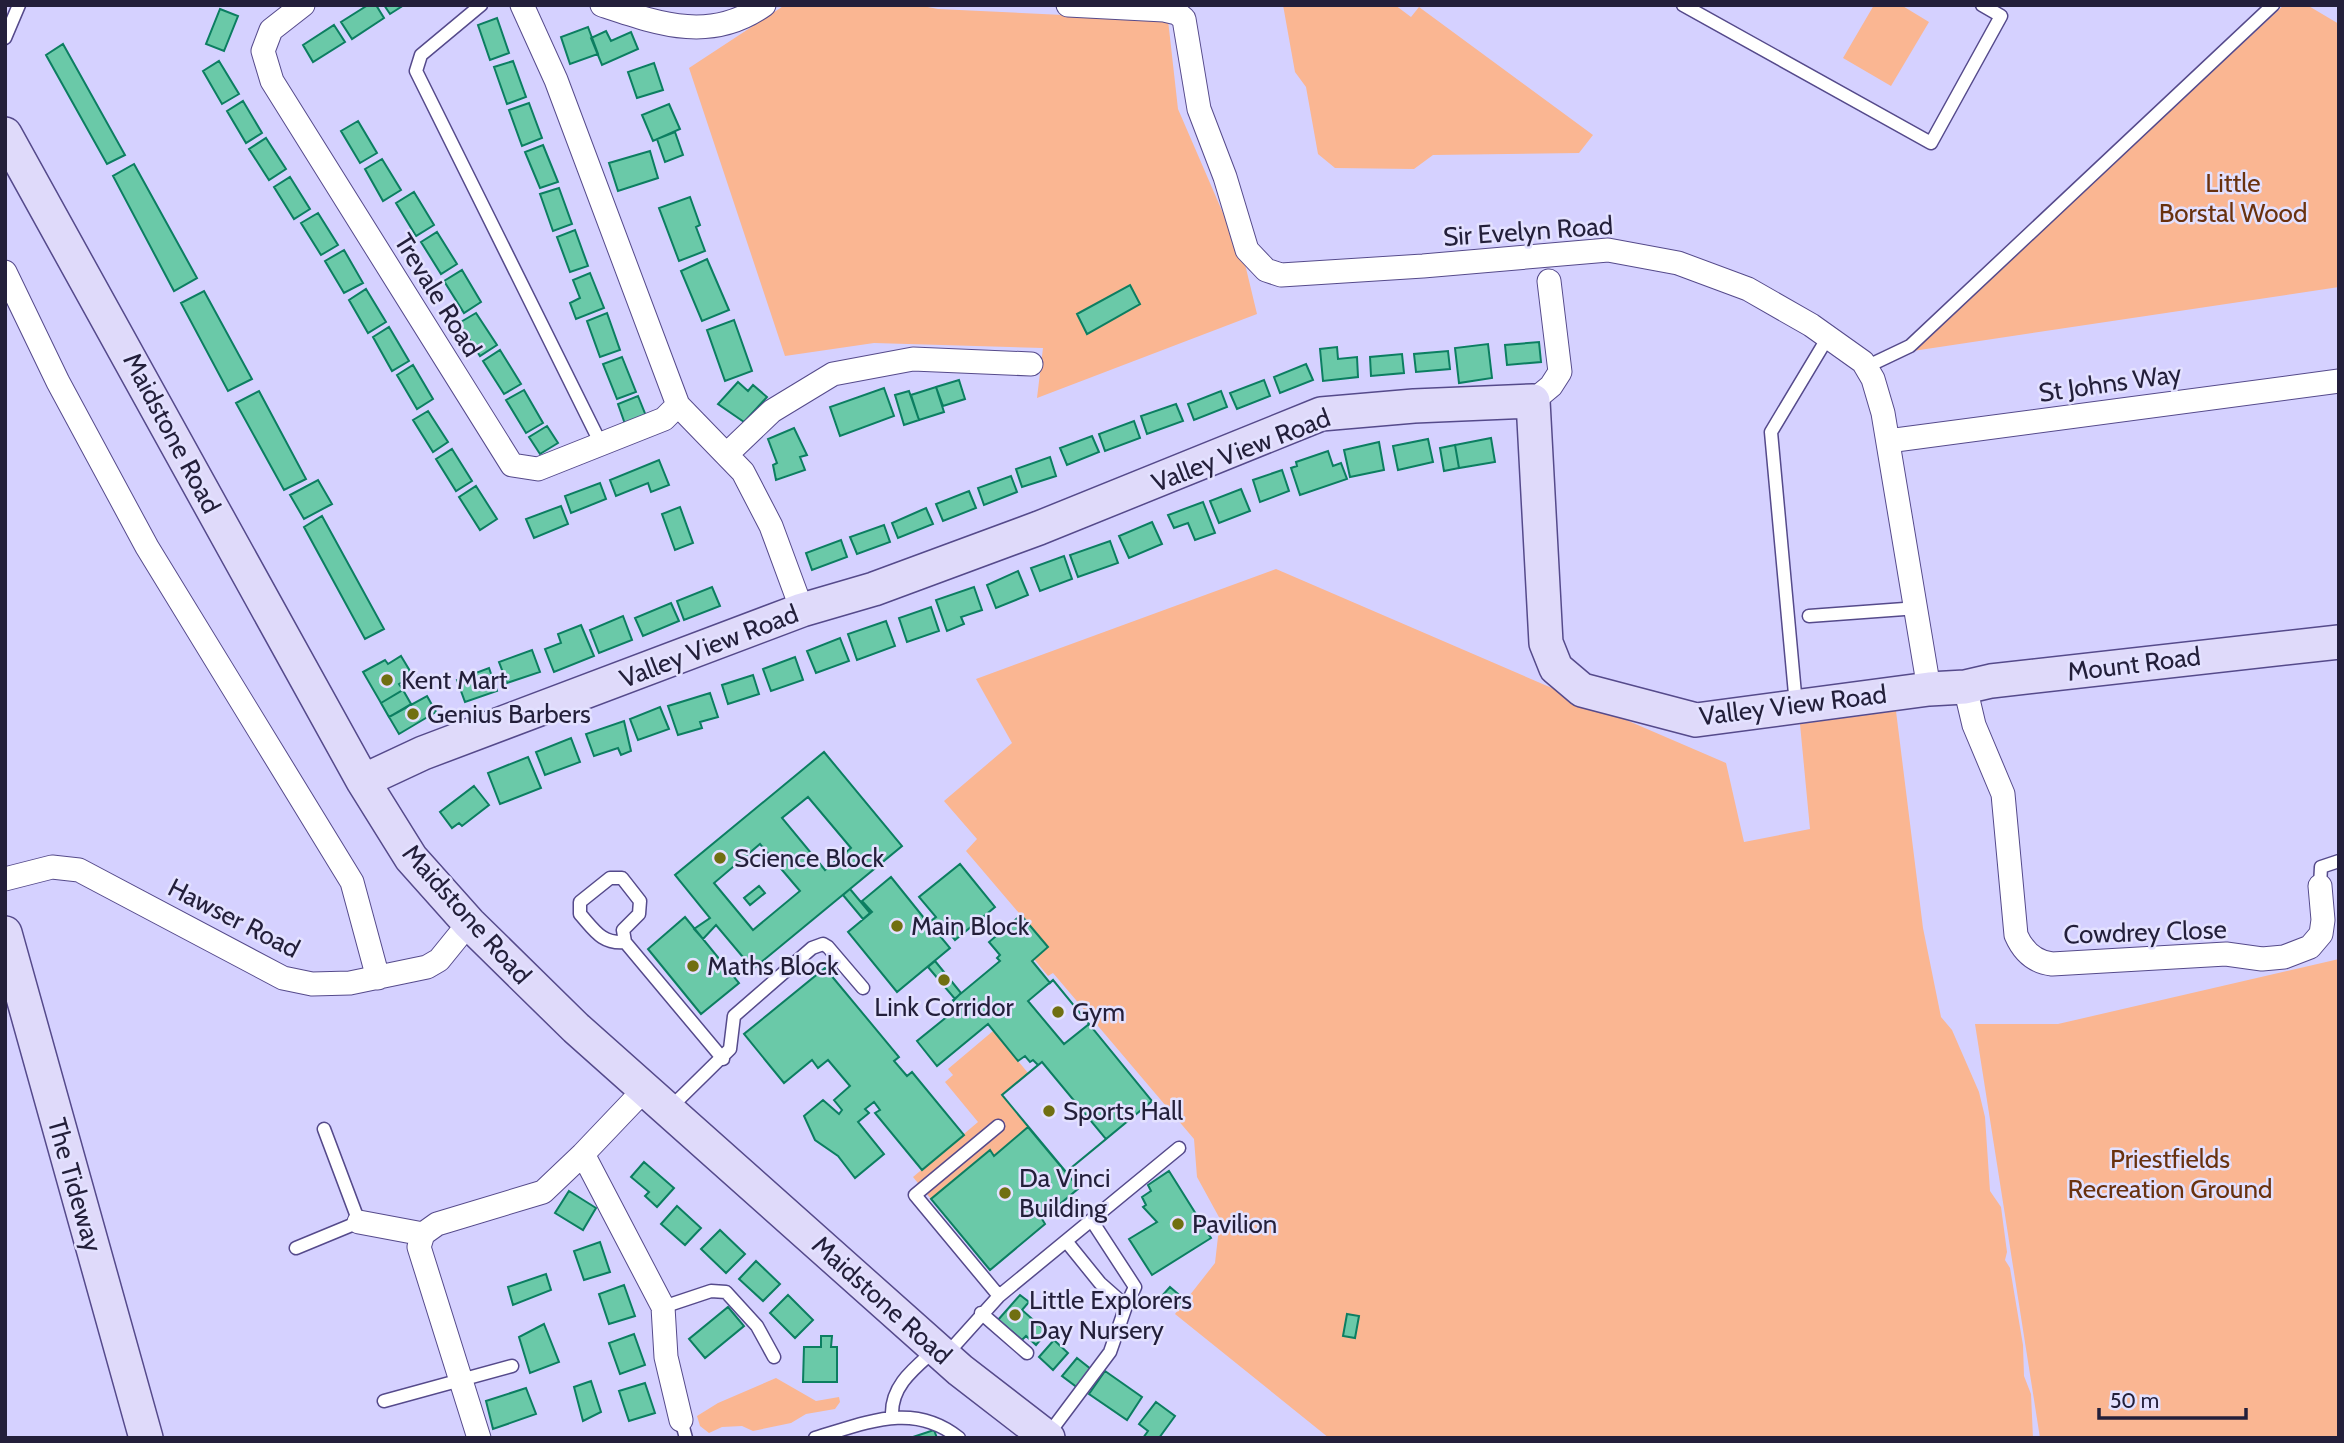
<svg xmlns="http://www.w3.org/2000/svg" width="2344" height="1443" viewBox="0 0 2344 1443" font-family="Cabin,sans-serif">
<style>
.green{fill:#fab692}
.building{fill:#6ac9a8;stroke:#0c7e61;stroke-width:2;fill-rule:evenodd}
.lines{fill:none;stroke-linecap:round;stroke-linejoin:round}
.lane-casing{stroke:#554a8b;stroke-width:15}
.street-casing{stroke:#554a8b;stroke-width:25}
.secondary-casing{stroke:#554a8b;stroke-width:36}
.lane{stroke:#fff;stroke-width:12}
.street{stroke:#fff;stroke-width:23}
.secondary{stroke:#dfdafa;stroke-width:33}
.poi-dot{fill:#706f11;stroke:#e3e1ff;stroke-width:2.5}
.labels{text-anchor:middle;stroke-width:5;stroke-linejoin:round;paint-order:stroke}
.park-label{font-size:26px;fill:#69310e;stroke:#e3e1ff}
.street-label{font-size:26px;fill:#231f3a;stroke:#e3e1ff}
.poi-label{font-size:26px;fill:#231f3a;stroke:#e3e1ff;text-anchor:start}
</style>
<rect width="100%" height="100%" fill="#d5d1ff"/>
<path class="green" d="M785,5H917L938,9L1168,20L1178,109L1245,264L1257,314L1037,398L1043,348L874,343L785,356L689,68Z
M1283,5H1395L1411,17L1419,7L1593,135L1579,153L1433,155L1414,169L1335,168L1318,154L1306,87L1295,72Z
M1874,5H1901L1929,22L1891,86L1843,58Z
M2284,5H2307L2339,24V287L1913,351Z
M1276,569L1726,763L1744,842L1810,829L1800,724L1896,711L1923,928L1941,1017L1952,1030L1979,1092L1985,1117L1990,1191L2001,1207L2007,1252L2005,1260L2010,1268L2023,1345L2024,1376L2031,1394L2033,1438H1329L1175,1314L1215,1263L1220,1219L1197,1177L1194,1139L1053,973L1048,976L1034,959L1048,947L966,851L977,839L944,801L1012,743L976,679Z
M2339,959V1438H2040L1975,1024H2058Z
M993,1031L1028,1073L1002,1095L1028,1127L994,1156L989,1150L931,1199L913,1177L978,1122L945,1082L953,1075L948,1069Z
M776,1378L816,1401L839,1397L840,1402L835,1409L806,1414L791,1423L753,1431L742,1426L722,1427L709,1433L700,1426L697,1416L718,1403Z"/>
<path class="building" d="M368,5H376L384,18L352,39L341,22Z
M384,5H404L390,14Z
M220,9L238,16L224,51L206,44Z
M497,18L509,53L490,60L478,25Z
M334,25L345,42L313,62L303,45Z
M588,27L598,54L570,64L561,37Z
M606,31L611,41L631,32L638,49L602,65L591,38Z
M63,44L125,155L107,164L46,55Z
M219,61L239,94L222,104L203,71Z
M513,61L526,97L507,104L494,67Z
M654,63L663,90L637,98L628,72Z
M243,101L262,133L246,143L227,111Z
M529,103L542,138L522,146L509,110Z
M669,104L680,129L653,141L642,115Z
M358,121L377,153L360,163L341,131Z
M675,132L683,155L665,162L657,139Z
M266,138L286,169L269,180L249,149Z
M543,145L558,182L540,188L525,152Z
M650,151L658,178L618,191L609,163Z
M382,159L401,190L383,201L365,169Z
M134,164L197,278L174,291L113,176Z
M290,177L310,209L294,219L274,187Z
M559,188L572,224L553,231L540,194Z
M414,192L434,225L416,236L396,203Z
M690,197L700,225L696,227L705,251L679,261L659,208Z
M318,213L338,245L321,255L301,223Z
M575,230L588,266L570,272L557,237Z
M437,232L457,264L441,274L421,242Z
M344,250L363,283L344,293L325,261Z
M707,259L729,310L702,321L681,271Z
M462,270L481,302L464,313L444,281Z
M590,273L604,308L576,319L570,303L580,298L573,280Z
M1130,285L1140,304L1087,334L1077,314Z
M366,289L386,322L368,333L349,300Z
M204,291L252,379L228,391L181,303Z
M476,313L497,345L480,356L459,323Z
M607,313L620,350L600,357L587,321Z
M734,320L752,371L725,381L707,330Z
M389,327L409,361L392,371L373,337Z
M1539,342L1541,362L1507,365L1505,345Z
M1488,344L1492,378L1459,383L1455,348Z
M1337,347L1338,359L1357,357L1358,377L1323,381L1320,349Z
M500,350L521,384L504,394L483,361Z
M1448,351L1450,369L1416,372L1414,354Z
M1402,354L1404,373L1371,376L1370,357Z
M622,357L636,392L617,399L603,364Z
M1306,364L1313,380L1280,393L1274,377Z
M413,365L433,399L417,409L397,375Z
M959,380L965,399L943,406L936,387Z
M1264,380L1270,396L1237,409L1230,393Z
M738,382L748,391L753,385L767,397L744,422L718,404Z
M936,387L944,412L919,420L911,395Z
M884,388L894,416L840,436L830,407Z
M524,390L543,423L526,433L506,400Z
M259,391L306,479L284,490L236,403Z
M909,391L919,420L904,425L895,395Z
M1221,391L1227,407L1194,420L1188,404Z
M638,396L646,416L625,424L618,404Z
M1176,404L1183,421L1147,434L1141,416Z
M428,411L448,442L433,452L413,420Z
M1134,421L1140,438L1105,451L1099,434Z
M547,426L558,443L540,454L529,437Z
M794,428L807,455L800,457L805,470L776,480L773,465L777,463L768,439Z
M1092,436L1099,452L1067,465L1060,448Z
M1491,438L1495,462L1459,468L1455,445Z
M1428,439L1433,462L1398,470L1393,446Z
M1379,442L1384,470L1350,477L1344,450Z
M1455,445L1459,468L1444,471L1440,448Z
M452,449L472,481L456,491L436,459Z
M1328,451L1333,466L1341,463L1347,479L1300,495L1291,468L1297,466L1296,462Z
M1050,457L1056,476L1022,487L1016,469Z
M659,460L669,485L651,492L648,483L616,496L610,480Z
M1282,470L1289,491L1260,502L1253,480Z
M1011,476L1017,492L984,505L978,488Z
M318,480L332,504L304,519L290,495Z
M600,483L606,499L571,513L565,496Z
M476,486L497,519L480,530L459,497Z
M1241,489L1250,511L1219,523L1210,501Z
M969,491L976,508L943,521L936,504Z
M1203,502L1215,533L1195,540L1188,523L1174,528L1168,515Z
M561,506L568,524L534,538L526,519Z
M680,507L693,543L675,550L662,514Z
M926,508L933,524L898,538L892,523Z
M322,516L384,629L365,639L304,527Z
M1152,522L1162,544L1129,558L1119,536Z
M884,525L890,542L857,554L850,537Z
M841,540L847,557L812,570L806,553Z
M1110,541L1118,563L1078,577L1070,555Z
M1064,556L1072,579L1040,591L1031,568Z
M1018,571L1028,595L996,608L987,585Z
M712,587L720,606L684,620L677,601Z
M974,587L982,610L961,617L964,624L947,631L936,600Z
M671,603L679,621L643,636L635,618Z
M931,607L939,631L907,642L899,618Z
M623,616L632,640L599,653L590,630Z
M886,621L895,646L857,660L848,634Z
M581,625L594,656L554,672L545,649L561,643L558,634Z
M840,638L849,661L816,673L807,651Z
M532,650L540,672L507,683L499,662Z
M401,656L413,676L399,684L403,690L381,703L363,672L385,660L388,664Z
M795,657L803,680L771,691L763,669Z
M489,668L497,691L465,702L457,680Z
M753,675L759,694L728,704L722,685Z
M403,690L411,704L389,717L381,703Z
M710,693L718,717L700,722L702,728L678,735L668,706Z
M427,696L436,712L399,734L389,717Z
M660,707L669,729L638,740L630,719Z
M624,721L631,751L621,755L618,748L594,756L586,734Z
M571,738L580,762L545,775L536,752Z
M824,752L902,846L753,969L716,925L703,939L694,929L710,918L675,875ZM808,797L851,848L825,870L782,818ZM760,844L800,891L753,930L714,883Z
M528,757L541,788L500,804L488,773Z
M474,786L489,805L462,826L459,823L452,828L440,812Z
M960,864L995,907L955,940L942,924L935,930L950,948L897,992L848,932L872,912L862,901L891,877L928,923L936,917L919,897Z
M759,886L765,893L750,905L744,898Z
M850,889L870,913L863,919L843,895Z
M1021,915L1048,947L1032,961L1050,983L1053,980L1152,1101L1066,1172L1002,1095L1038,1065L1033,1060L1030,1062L1025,1056L1018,1061L988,1024L937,1066L917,1041L959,1007L953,1000L1000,961L997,958L1000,955L989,942Z
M685,917L739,983L701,1014L648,949Z
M935,961L961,993L955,999L928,967Z
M825,968L899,1057L894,1061L907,1076L912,1072L964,1135L922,1170L875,1113L880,1110L874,1102L865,1109L869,1113L858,1122L884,1154L855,1178L838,1156L815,1140L804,1116L823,1100L839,1114L842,1110L834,1100L850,1086L828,1060L818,1068L812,1060L784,1083L744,1034Z
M1053,980L1089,1024L1064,1044L1028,1001Z
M1042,1062L1106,1139L1066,1172L1002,1095Z
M1028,1127L1079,1188L1042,1219L1045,1224L990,1270L931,1199L990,1150L994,1156Z
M644,1162L674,1188L657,1207L645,1196L649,1192L631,1177Z
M1169,1171L1211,1238L1152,1275L1129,1239L1157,1222L1143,1207L1146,1205L1142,1197L1151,1191L1148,1185Z
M569,1191L596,1208L583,1230L555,1213Z
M677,1206L701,1228L685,1245L661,1224Z
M720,1230L745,1254L726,1273L701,1249Z
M600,1242L610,1272L584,1280L574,1251Z
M756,1261L780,1284L763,1301L739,1279Z
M546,1274L551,1290L513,1305L508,1287Z
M624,1285L635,1316L609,1324L599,1294Z
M1170,1287L1185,1300L1178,1309L1162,1296Z
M788,1295L813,1320L795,1338L770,1313Z
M1020,1295L1029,1302L1022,1310L1047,1332L1036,1345L1026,1336L1022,1340L998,1320Z
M728,1307L744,1326L705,1358L689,1339Z
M1347,1314L1359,1316L1355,1338L1343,1336Z
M544,1324L559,1362L530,1373L519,1337Z
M634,1334L645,1365L620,1374L609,1343Z
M821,1336H832L831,1347H837V1382H803L804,1347H821Z
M1054,1340L1068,1353L1053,1370L1039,1357Z
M1077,1358L1092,1370L1078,1388L1062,1376Z
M1105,1371L1142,1397L1127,1420L1089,1394Z
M591,1381L601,1412L583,1421L574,1387Z
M645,1383L655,1413L629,1421L619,1391Z
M526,1388L536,1414L493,1429L486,1401Z
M1156,1402L1175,1416L1159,1438H1143L1148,1431L1139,1424Z
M934,1430L937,1438H910Z"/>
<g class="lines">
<defs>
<path id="lane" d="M481,5L421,55L416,71L601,444
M1683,5L1931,143L2001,16L1982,5
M5,38L19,5
M1868,366L1910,346L2273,5
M1809,616L1918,608
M1796,705L1771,432L1828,337
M2320,886L2321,867L2339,861
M625,942C602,944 595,931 580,914V902L610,878H622L640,901L639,914L623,930L625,942L723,1059
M668,1110L730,1049L734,1016L812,948L823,944L828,947L863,988
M998,1126L915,1195L999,1296
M1066,1241L1100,1283L1126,1306L1135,1287L1092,1221
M296,1248L359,1222L324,1129
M663,1307L711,1291L726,1292L757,1326L774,1357
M981,1313L1027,1353
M945,1356L999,1296L1179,1148
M384,1401L512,1366
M892,1415C891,1385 915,1368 936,1349
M681,1420L686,1438
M1047,1436L1110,1352L1126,1306
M815,1438C866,1423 913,1401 959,1438"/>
<path id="street" d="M303,5L271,30L263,51L272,81L512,465L538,469L664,419L678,405
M522,5L556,80L678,405L743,472L771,526L802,610
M602,5C659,24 711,43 764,5
M1068,5L1164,10L1177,13L1184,19L1199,109L1225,177L1247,250L1266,270L1281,275L1423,266L1608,250L1678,263L1748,289L1811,325L1863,362L1873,379L1883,413L1929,689
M5,272L58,382L147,547L352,882L378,978
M1533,401L1551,386L1560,372L1549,281
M1888,441L2339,381
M727,454L772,411L833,374L913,359L1031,364
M1965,687L1974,725L2003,794L2016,935C2023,951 2034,962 2052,964L2226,954L2262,959L2284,957L2310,947L2321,934L2323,920L2320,886
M5,879L52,867L79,870L283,978L312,984L350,983L427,967L439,960L469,923
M643,1091L583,1154L663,1307L666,1357L681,1420
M359,1222L423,1234
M479,1438L419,1247L423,1234L437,1224L543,1192L583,1154"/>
<path id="secondary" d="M5,134L363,781L411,858L469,923L576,1028L960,1370L1048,1438
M363,781L423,753L802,610L874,589L1039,528L1321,414L1414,406L1533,401L1546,643L1556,668L1582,690L1696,720L1929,689L1965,687L1991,681L2339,642
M5,933L146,1438"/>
</defs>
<use href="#lane" class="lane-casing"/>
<use href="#street" class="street-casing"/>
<use href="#secondary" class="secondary-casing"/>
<use href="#lane" class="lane"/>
<use href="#street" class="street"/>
<use href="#secondary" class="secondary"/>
</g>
<g class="poi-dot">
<circle cx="387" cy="680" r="7"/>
<circle cx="413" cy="714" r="7"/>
<circle cx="720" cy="858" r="7"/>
<circle cx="897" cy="926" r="7"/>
<circle cx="693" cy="966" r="7"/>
<circle cx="944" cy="980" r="7"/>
<circle cx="1058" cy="1012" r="7"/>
<circle cx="1049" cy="1111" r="7"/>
<circle cx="1005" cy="1193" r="7"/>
<circle cx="1178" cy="1224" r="7"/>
<circle cx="1015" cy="1315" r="7"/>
</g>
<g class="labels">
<g class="park-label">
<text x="2233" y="192">Little<tspan x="2233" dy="30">Borstal Wood</tspan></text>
<text x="2170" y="1168">Priestfields<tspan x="2170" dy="30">Recreation Ground</tspan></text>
</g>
<g class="street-label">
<text transform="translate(1528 231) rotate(-4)" y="9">Sir Evelyn Road</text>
<text transform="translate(438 295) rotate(58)" y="9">Trevale Road</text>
<text transform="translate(2110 383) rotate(-8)" y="9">St Johns Way</text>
<text transform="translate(172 433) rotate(62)" y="9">Maidstone Road</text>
<text transform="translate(1241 450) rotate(-21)" y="9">Valley View Road</text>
<text transform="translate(709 646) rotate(-21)" y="9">Valley View Road</text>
<text transform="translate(2134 664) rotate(-7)" y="9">Mount Road</text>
<text transform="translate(1793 705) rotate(-7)" y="9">Valley View Road</text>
<text transform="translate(467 914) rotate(48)" y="9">Maidstone Road</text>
<text transform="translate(234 918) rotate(27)" y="9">Hawser Road</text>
<text transform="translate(2145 932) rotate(-2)" y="9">Cowdrey Close</text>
<text transform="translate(75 1185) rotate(74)" y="9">The Tideway</text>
<text transform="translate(882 1300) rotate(42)" y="9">Maidstone Road</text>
</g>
<g class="poi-label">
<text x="401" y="689">Kent Mart</text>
<text x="427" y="723">Genius Barbers</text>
<text x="734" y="867">Science Block</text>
<text x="911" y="935">Main Block</text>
<text x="707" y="975">Maths Block</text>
<text x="944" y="1016" text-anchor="middle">Link Corridor</text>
<text x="1072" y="1021">Gym</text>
<text x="1063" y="1120">Sports Hall</text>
<text x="1019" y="1187">Da Vinci<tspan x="1019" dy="30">Building</tspan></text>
<text x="1192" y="1233">Pavilion</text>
<text x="1029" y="1309">Little Explorers<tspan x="1029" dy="30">Day Nursery</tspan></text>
</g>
</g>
<rect width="2344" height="1443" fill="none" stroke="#231f3a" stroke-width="14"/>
<path d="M2099 1408v10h147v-10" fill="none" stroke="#231f3a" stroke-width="3.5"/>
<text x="2110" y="1408" font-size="21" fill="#231f3a" stroke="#e3e1ff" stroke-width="5" paint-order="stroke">50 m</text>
</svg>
